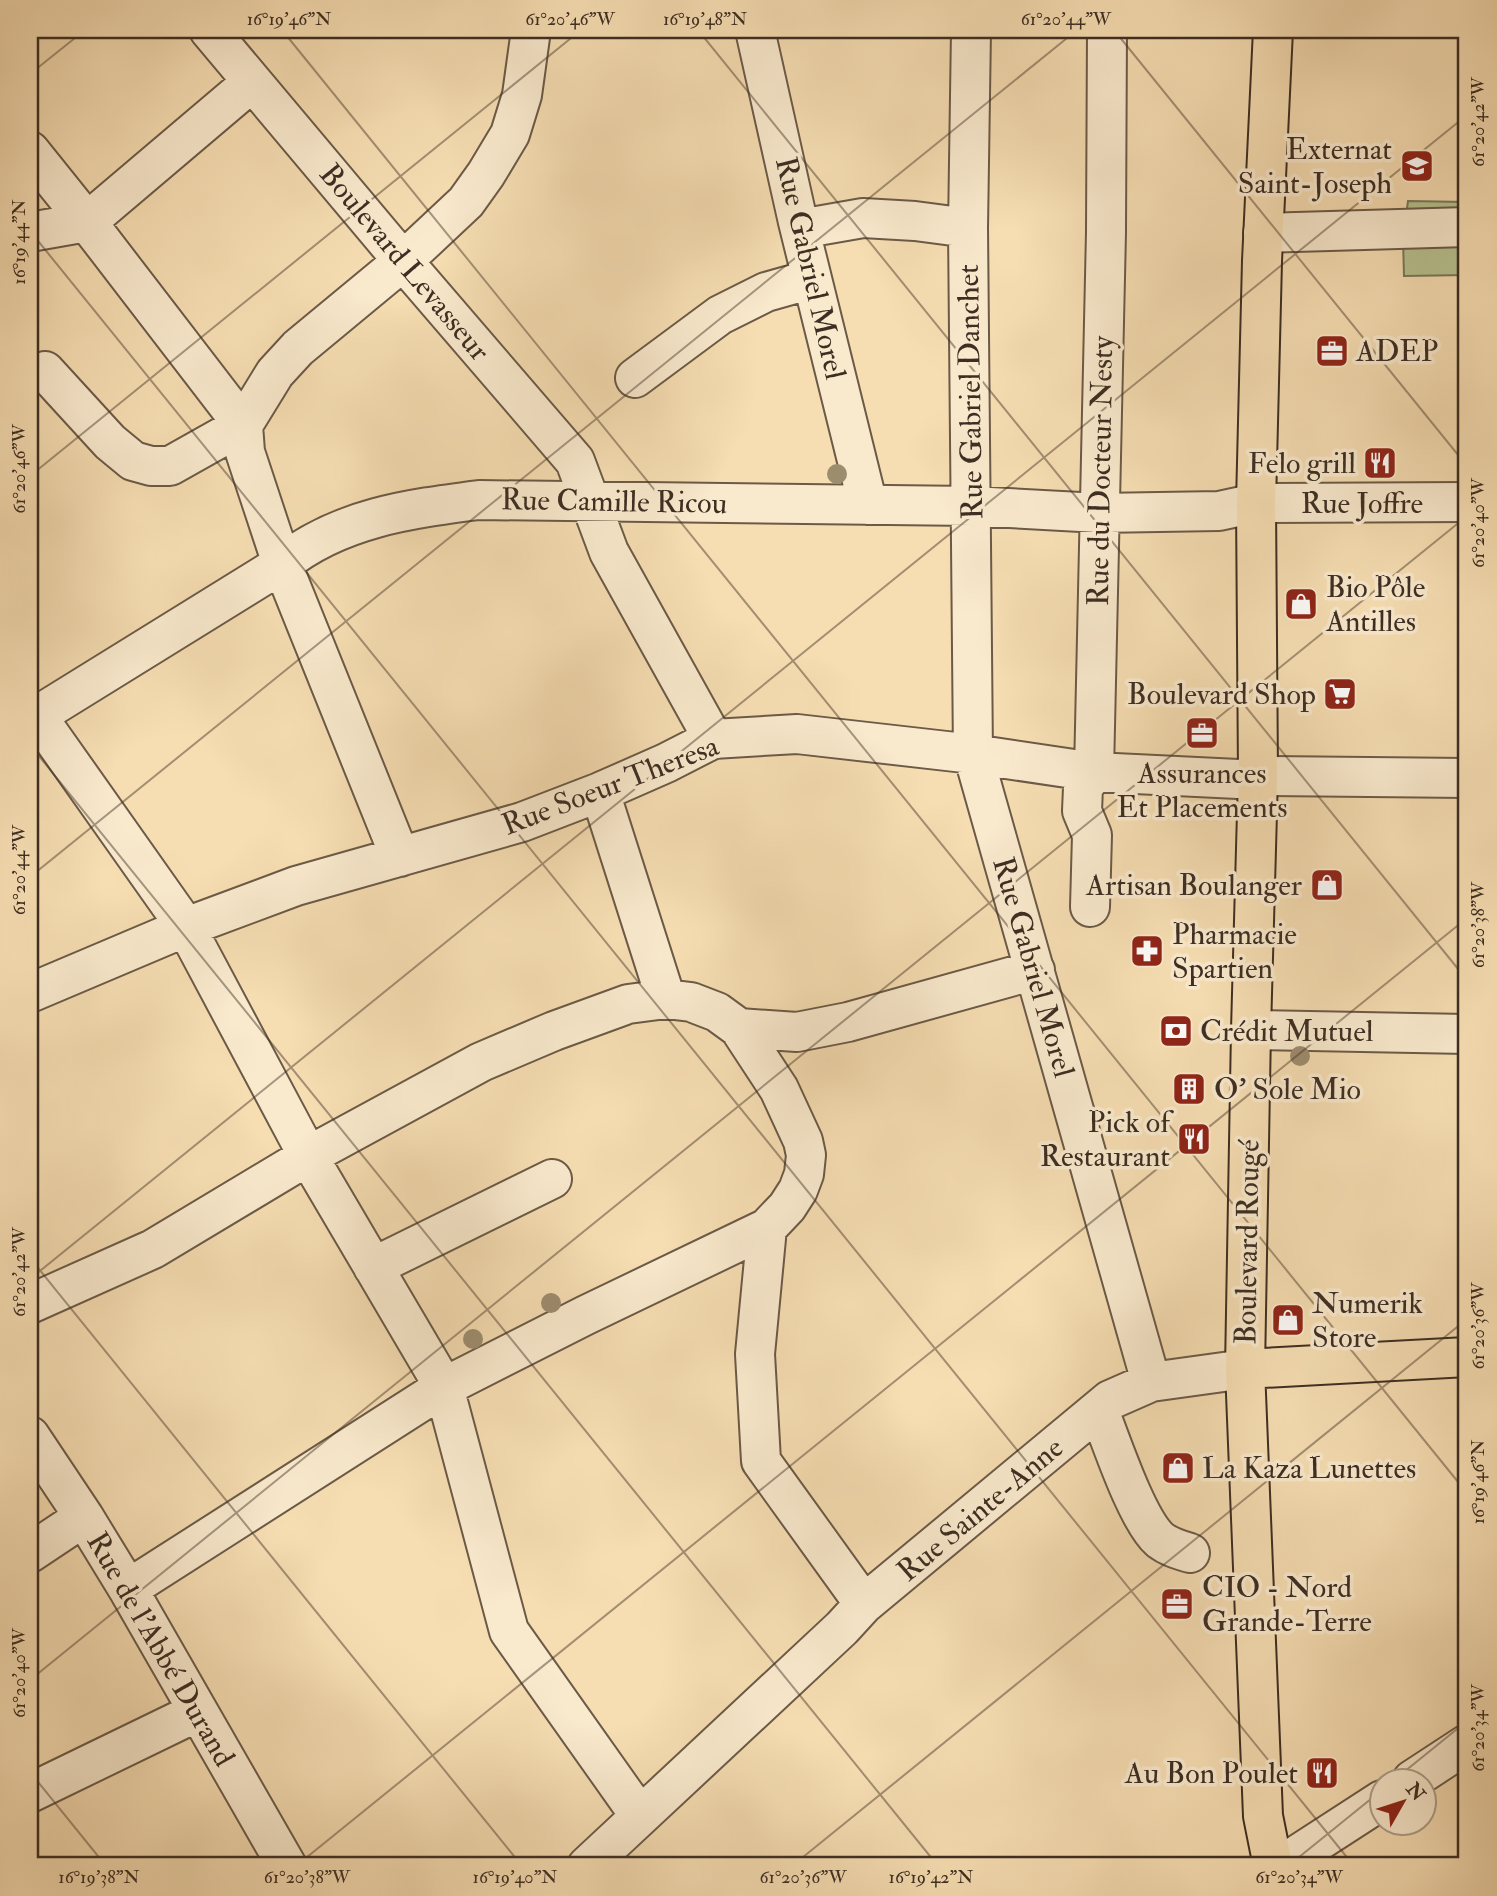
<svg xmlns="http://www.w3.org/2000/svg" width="1497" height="1896" viewBox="0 0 1497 1896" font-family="'IM FELL Double Pica',serif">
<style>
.green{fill:#b7c290;stroke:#7a785a;stroke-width:2}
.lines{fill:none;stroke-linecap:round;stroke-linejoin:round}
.minor-casing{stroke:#6b5a47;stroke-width:42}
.major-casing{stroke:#3d2e23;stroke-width:42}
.minor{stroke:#f9e9cd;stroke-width:38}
.major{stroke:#f6ddb2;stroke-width:38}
.tree{fill:#9d8d6f}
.ticks{fill:none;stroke:#3d2e23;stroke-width:2;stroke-opacity:0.45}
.labels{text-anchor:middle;stroke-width:7;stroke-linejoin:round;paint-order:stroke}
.poi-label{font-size:30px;fill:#3d2e23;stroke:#f9e9cd;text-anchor:start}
.street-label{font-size:30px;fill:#3d2e23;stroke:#f9e9cd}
.neatline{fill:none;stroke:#3d2e23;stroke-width:2.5}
.ticks-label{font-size:18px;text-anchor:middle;fill:#3d2e23}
</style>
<rect width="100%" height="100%" fill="#f6ddb2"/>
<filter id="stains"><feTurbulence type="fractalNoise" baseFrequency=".00286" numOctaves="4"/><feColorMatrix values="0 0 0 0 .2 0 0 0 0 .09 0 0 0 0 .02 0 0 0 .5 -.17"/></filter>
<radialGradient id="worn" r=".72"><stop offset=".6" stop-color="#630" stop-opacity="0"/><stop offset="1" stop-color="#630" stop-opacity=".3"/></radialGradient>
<path class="green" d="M1408,201L1467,202V275L1404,276L1403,238Z"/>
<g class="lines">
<defs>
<path id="minor" d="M209,30L403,261L575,461L609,552L713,739
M755,30L798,222L868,505
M971,30L968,228L973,754L1151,1382
M30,151L87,222L243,425L245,452L282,564L400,857
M800,229L863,218L915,221L968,228
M30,232L87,222L252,82
M1263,233L1467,227
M45,371L110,442L133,461L151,466H170L243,425L275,373L298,348L403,261L466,202L486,174L510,134L522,95L531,30
M635,378L720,315L766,292L812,279
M37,716L186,927L308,1156L444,1387L509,1631L640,1816
M30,720L282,564C339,518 409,509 479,500L972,506L1099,513L1219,511L1256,503L1467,502
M600,792L666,999
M1090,907L1092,835L1082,811L1083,788L1094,772L1106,232L1107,30
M30,993L186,927L296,886L522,822L600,792L666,763L713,739L797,734L973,754L1094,772L1238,779L1258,776L1467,778
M739,1028L797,1032L848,1022L1035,970
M1251,1030L1467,1034
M373,1267L552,1179
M30,1304L153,1249L308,1156L481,1062L554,1031L628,1004L666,999L691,1002L717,1012L739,1028L779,1089L803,1141L806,1155L804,1174L798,1190L787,1207L767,1228L755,1354L761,1461L864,1604
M1099,1410C1111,1441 1137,1520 1160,1540C1169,1547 1180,1550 1190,1553
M30,1436L84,1517L128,1589L287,1866
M30,1553L84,1517
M128,1589L444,1387L586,1315L767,1228
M1412,1780L1467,1744
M30,1793L197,1712
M587,1866L842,1628L864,1604L1110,1400L1151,1382L1245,1369
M1280,1866L1382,1800"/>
<path id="major" d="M1273,30L1262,261L1256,503L1258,776L1251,1030L1245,1369L1263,1816L1273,1866
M1245,1369L1467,1357"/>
</defs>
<use href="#minor" class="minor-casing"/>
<use href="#major" class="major-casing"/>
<use href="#minor" class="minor"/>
<use href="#major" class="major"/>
</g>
<g class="tree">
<circle cx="837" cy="474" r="10"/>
<circle cx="1300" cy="1056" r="10"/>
<circle cx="551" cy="1303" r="10"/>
<circle cx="473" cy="1339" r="10"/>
</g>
<path class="ticks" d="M282,30L1467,1493M698,30L1467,980M1114,30L1467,466M30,74L85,30M30,231L1354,1866M30,476L581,30M30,745L938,1866M30,877L1077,30M30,1258L522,1866M30,1279L1467,115M30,1680L1467,516M30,1772L106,1866M1394,1780L1467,1721M296,1866L1467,918M792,1866L1467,1319M1288,1866L1382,1790"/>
<defs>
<symbol id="school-square" viewBox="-11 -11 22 22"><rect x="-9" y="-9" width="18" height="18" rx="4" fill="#8f2418" stroke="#f9e9cd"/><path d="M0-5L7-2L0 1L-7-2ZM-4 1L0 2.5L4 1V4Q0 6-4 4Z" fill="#fff"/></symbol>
<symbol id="office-square" viewBox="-11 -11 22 22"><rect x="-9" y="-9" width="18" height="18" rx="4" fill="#8f2418" stroke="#f9e9cd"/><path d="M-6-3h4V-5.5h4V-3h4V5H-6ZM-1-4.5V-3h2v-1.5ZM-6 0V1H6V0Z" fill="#fff"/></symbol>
<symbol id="restaurant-square" viewBox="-11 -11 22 22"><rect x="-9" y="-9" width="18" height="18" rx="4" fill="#8f2418" stroke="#f9e9cd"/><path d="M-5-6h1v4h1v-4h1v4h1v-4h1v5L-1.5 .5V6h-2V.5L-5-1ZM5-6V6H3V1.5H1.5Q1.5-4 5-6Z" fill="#fff"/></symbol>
<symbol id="shop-square" viewBox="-11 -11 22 22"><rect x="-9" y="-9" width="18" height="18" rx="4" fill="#8f2418" stroke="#f9e9cd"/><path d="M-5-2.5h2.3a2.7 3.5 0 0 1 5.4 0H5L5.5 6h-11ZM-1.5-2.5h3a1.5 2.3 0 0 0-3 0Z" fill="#fff"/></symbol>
<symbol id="supermarket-square" viewBox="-11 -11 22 22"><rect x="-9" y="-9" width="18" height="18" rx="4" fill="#8f2418" stroke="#f9e9cd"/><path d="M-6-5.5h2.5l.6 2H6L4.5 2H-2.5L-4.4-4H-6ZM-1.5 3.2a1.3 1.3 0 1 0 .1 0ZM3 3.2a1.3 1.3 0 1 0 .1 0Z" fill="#fff"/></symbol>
<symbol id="pharmacy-square" viewBox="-11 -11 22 22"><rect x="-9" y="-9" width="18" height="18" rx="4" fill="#8f2418" stroke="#f9e9cd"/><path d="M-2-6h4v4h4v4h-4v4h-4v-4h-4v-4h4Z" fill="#fff"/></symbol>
<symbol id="bank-square" viewBox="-11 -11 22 22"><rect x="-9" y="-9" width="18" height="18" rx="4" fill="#8f2418" stroke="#f9e9cd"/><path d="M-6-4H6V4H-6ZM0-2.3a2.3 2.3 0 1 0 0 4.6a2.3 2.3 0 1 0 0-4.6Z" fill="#fff"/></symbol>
<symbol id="building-square" viewBox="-11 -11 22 22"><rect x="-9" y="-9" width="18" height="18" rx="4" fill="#8f2418" stroke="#f9e9cd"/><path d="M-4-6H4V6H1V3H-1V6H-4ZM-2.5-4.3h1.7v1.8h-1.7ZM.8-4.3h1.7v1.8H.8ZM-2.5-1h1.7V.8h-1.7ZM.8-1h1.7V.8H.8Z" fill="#fff"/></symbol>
</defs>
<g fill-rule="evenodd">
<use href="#school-square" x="1398" y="147" width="38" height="38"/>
<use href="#office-square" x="1313" y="332" width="38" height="38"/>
<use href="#restaurant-square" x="1361" y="444" width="38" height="38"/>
<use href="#shop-square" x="1282" y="585" width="38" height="38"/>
<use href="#supermarket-square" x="1321" y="675" width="38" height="38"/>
<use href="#office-square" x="1183" y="714" width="38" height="38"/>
<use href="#shop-square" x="1308" y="866" width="38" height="38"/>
<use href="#pharmacy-square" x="1128" y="932" width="38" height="38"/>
<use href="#bank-square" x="1157" y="1012" width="38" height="38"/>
<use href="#building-square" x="1170" y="1070" width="38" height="38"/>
<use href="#restaurant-square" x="1175" y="1120" width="38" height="38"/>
<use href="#shop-square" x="1269" y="1301" width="38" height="38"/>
<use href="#shop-square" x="1159" y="1449" width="38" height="38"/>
<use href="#office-square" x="1158" y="1585" width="38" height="38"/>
<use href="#restaurant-square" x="1303" y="1754" width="38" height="38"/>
</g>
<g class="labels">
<g class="poi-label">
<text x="1392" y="159" text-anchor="end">Externat<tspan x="1392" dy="34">Saint-Joseph</tspan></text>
<text x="1356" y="361">ADEP</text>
<text x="1356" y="473" text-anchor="end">Felo grill</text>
<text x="1326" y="597">Bio Pôle<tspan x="1326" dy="34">Antilles</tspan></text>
<text x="1316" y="704" text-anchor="end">Boulevard Shop</text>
<text x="1202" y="783" text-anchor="middle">Assurances<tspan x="1202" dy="34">Et Placements</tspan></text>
<text x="1302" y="895" text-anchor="end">Artisan Boulanger</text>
<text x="1172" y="944">Pharmacie<tspan x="1172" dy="34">Spartien</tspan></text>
<text x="1200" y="1041">Crédit Mutuel</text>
<text x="1214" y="1099">O' Sole Mio</text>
<text x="1170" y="1132" text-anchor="end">Pick of<tspan x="1170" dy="34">Restaurant</tspan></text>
<text x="1312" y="1313">Numerik<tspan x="1312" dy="34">Store</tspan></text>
<text x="1202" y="1478">La Kaza Lunettes</text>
<text x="1202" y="1597">CIO - Nord<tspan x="1202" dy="34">Grande-Terre</tspan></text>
<text x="1298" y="1783" text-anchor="end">Au Bon Poulet</text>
</g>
<g class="street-label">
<text transform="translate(405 262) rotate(50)" y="10">Boulevard Levasseur</text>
<text transform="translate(811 268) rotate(77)" y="10">Rue Gabriel Morel</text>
<text transform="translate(970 392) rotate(-91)" y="10">Rue Gabriel Danchet</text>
<text transform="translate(1100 471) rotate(-89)" y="10">Rue du Docteur Nesty</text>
<text transform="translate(614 501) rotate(1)" y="10">Rue Camille Ricou</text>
<text x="1362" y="513">Rue Joffre</text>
<text transform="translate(610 785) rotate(-21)" y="10">Rue Soeur Theresa</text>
<text transform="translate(1034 967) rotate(74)" y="10">Rue Gabriel Morel</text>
<text transform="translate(1247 1242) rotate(-89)" y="10">Boulevard Rougé</text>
<text transform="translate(980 1509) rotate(-40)" y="10">Rue Sainte-Anne</text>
<text transform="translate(161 1649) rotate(60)" y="10">Rue de l'Abbé Durand</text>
</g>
</g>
<rect width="1497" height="1896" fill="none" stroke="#f6ddb2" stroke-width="77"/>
<g transform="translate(1403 1802) rotate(51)"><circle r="33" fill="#f9e9cd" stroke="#ae9e89" stroke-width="2"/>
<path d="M0-5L12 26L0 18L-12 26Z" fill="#8f2418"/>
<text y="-10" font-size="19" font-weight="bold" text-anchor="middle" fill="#3d2e23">N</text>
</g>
<rect x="38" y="38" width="1420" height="1819" class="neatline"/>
<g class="ticks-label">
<text x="289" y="25">16°19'46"N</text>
<text x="570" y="25">61°20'46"W</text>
<text x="705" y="25">16°19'48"N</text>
<text x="1066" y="25">61°20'44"W</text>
<text transform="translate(1478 122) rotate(-90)" y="6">61°20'42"W</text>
<text transform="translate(19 242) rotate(-90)" y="6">16°19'44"N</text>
<text transform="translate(19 469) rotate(-90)" y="6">61°20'46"W</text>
<text transform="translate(1478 523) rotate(-90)" y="6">61°20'40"W</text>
<text transform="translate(19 870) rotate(-90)" y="6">61°20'44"W</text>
<text transform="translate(1478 925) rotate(-90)" y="6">61°20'38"W</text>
<text transform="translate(19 1272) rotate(-90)" y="6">61°20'42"W</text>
<text transform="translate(1478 1326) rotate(-90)" y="6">61°20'36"W</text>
<text transform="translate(1478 1482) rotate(-90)" y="6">16°19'46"N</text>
<text transform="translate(19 1673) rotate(-90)" y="6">61°20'40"W</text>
<text transform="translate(1478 1728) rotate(-90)" y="6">61°20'34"W</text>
<text x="99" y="1883">16°19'38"N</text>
<text x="307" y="1883">61°20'38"W</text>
<text x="515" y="1883">16°19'40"N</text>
<text x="803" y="1883">61°20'36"W</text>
<text x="931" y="1883">16°19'42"N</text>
<text x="1299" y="1883">61°20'34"W</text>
</g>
<rect width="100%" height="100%" filter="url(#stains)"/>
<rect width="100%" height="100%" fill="url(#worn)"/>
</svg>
